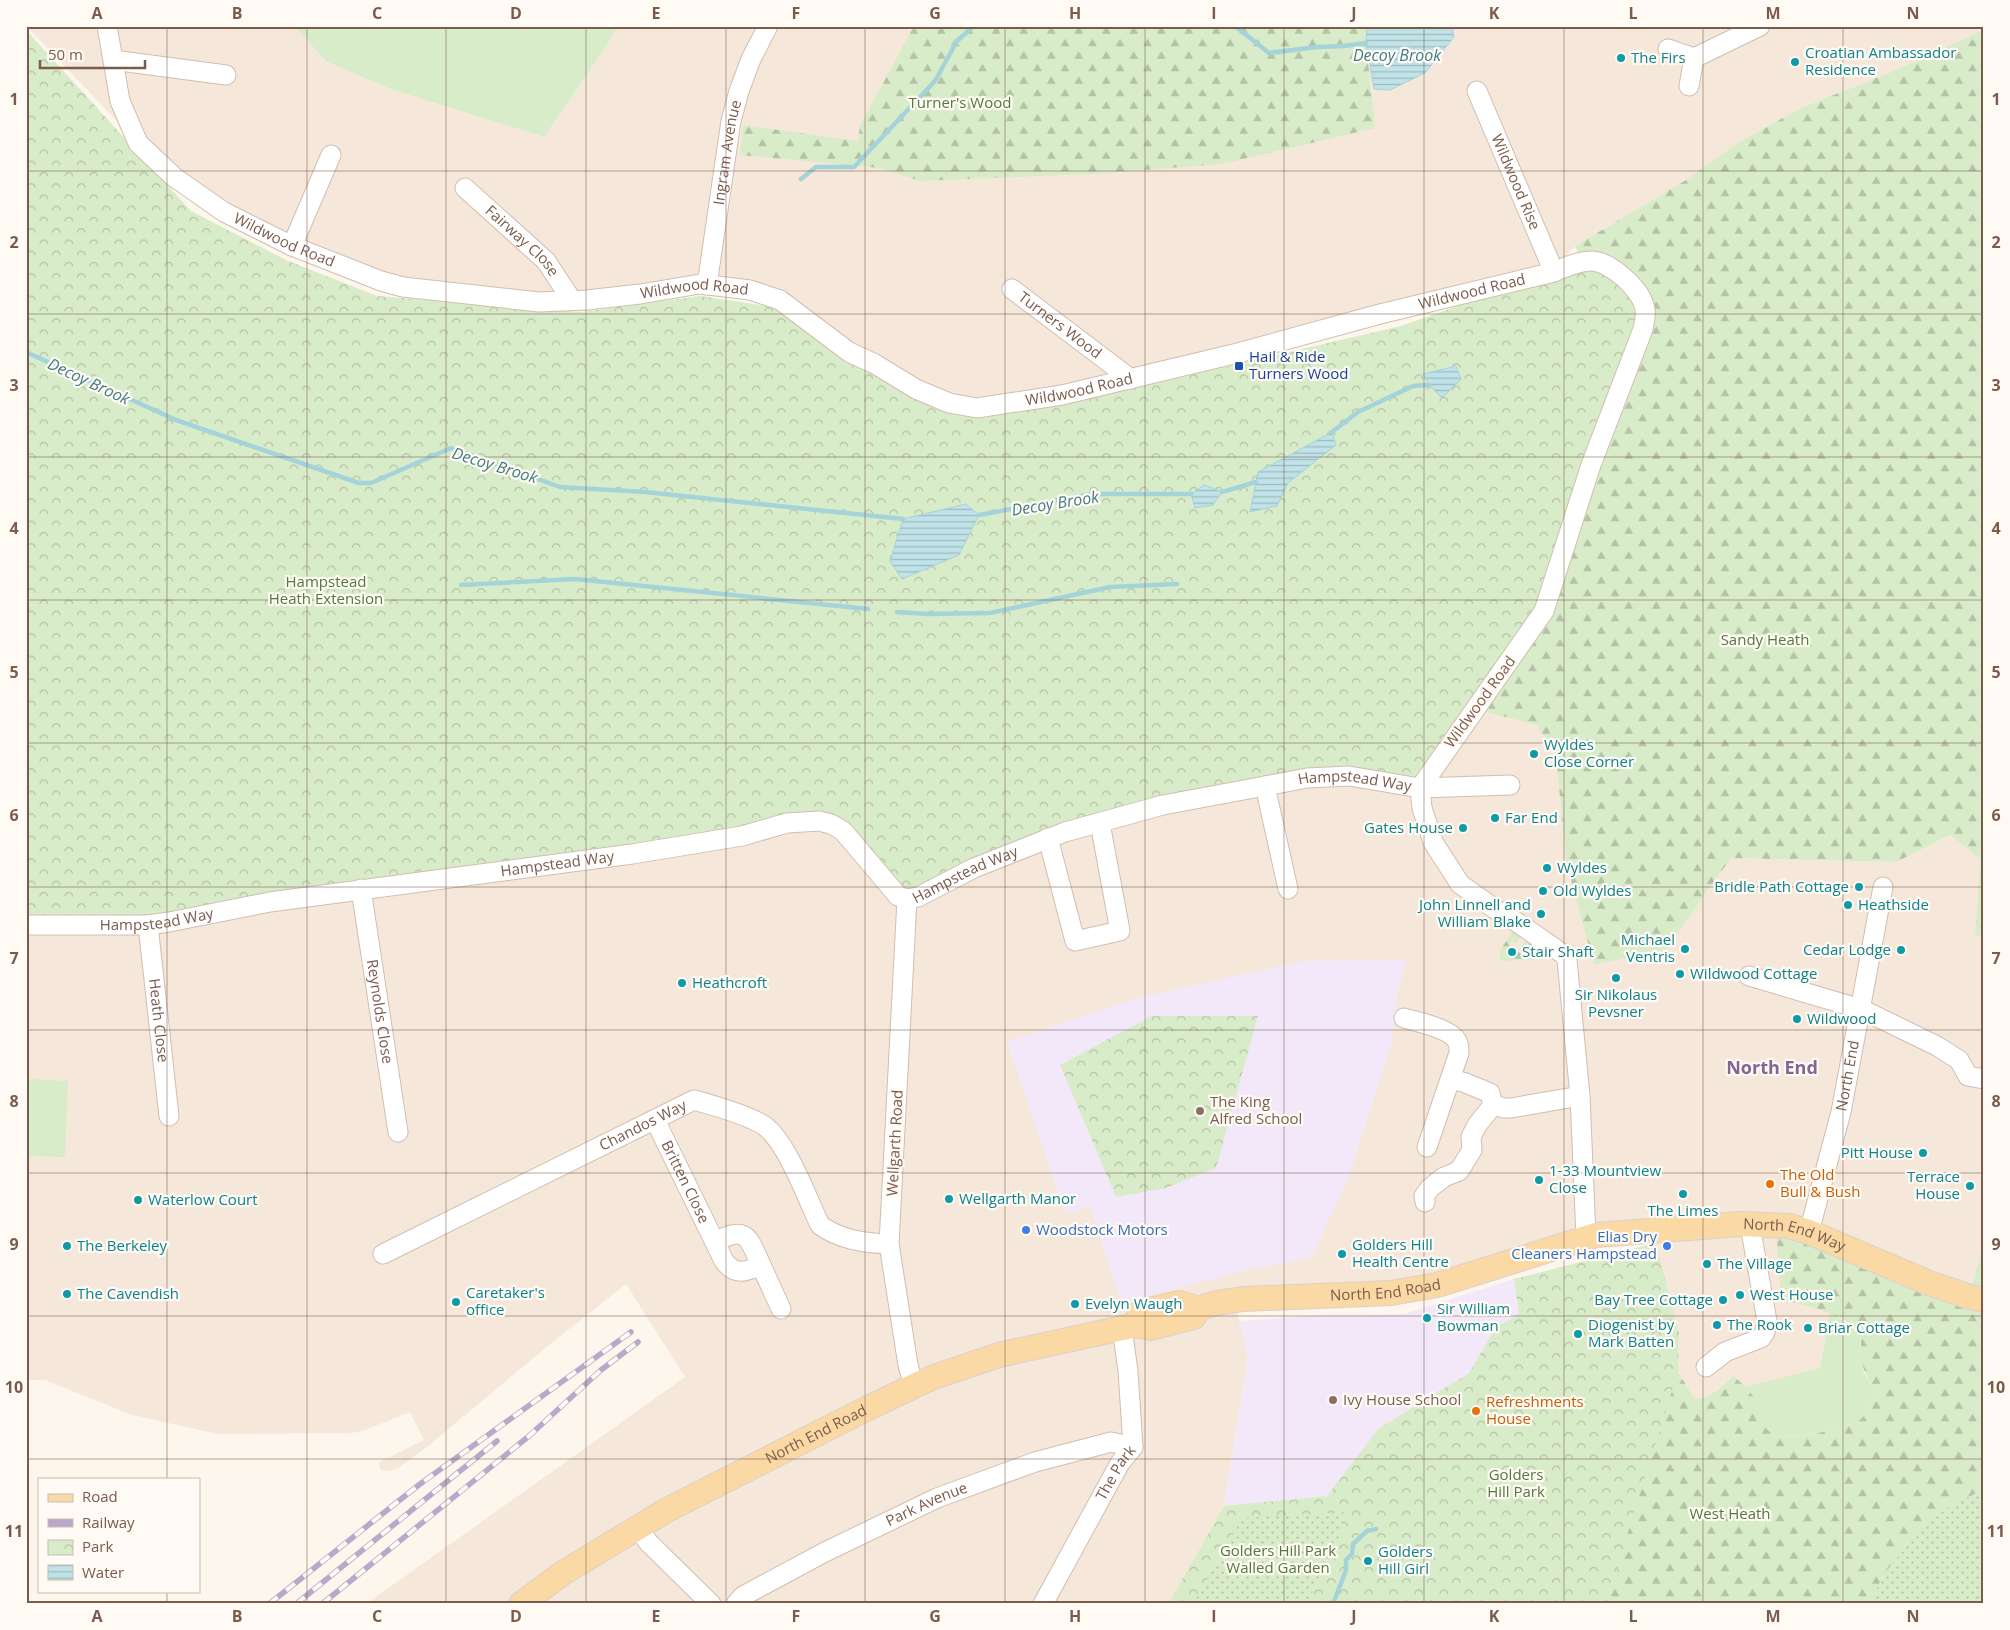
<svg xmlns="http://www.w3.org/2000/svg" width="2010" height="1630" viewBox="0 0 2010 1630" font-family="'Open Sans',sans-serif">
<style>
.residential{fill:#f5e8da}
.education{fill:#f3e8fa}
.grass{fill:#d8ecc9}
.forest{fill:url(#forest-firs)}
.park{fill:url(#park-crowns)}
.garden{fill:url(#garden-dots)}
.water{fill:url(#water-rules);stroke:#a5d3da}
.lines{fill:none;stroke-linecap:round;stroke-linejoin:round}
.stream{stroke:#a5d3da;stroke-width:4.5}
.minor-casing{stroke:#d1beb0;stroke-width:21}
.major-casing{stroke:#dad1cd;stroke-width:26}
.minor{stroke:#fff;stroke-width:19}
.major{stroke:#fbd9a5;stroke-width:24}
.rail-casing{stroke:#b9a8c9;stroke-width:5.5}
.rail{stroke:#fffaf3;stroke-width:4;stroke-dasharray:11;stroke-linecap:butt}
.grid{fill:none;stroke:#7a5c4d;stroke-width:1;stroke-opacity:0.55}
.culture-dot{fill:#0f9aa8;stroke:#fffaf3;stroke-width:2}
.transit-dot{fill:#1a4fb4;stroke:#fffaf3;stroke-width:2}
.education-dot{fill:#8d6e63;stroke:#fffaf3;stroke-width:2}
.food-dot{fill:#e8710a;stroke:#fffaf3;stroke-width:2}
.shop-dot{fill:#3f7fe0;stroke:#fffaf3;stroke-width:2}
.labels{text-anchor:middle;stroke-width:4.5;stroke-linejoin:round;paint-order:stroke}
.culture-label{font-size:15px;fill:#0d838f;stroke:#fffaf3;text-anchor:start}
.park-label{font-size:15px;fill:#537a41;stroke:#fffaf3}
.street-label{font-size:15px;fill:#7a5c4d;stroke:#fffaf3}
.transit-label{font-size:15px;fill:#164399;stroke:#fffaf3;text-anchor:start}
.education-label{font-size:15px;fill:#785e54;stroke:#fffaf3;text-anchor:start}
.food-label{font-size:15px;fill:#c56008;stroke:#fffaf3;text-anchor:start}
.shop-label{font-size:15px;fill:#366cbe;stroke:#fffaf3;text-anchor:start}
.water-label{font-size:16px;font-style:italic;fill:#437c86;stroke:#fffaf3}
.quarter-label{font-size:18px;font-weight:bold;fill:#846695;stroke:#fffaf3}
.neatline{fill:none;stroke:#7a5c4d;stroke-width:2}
.grid-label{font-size:16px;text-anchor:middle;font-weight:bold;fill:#7a5c4d}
</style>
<defs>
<pattern id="forest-firs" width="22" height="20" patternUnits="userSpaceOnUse" patternTransform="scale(1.25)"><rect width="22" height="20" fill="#d8ecc9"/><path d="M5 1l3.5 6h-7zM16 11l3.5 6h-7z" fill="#b4c2a5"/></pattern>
<pattern id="park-crowns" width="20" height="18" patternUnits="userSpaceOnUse" patternTransform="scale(1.25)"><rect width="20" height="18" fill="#d8ecc9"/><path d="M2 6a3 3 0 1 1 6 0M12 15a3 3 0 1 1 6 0" fill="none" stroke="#b4c2a5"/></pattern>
<pattern id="garden-dots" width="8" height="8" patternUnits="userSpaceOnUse" patternTransform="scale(1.25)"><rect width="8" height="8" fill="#d8ecc9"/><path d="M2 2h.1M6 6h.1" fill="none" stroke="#b4c2a5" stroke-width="1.8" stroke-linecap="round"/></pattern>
<pattern id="water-rules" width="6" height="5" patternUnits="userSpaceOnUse" patternTransform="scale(1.25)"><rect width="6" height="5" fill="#bfe3e8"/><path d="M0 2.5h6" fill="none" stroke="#a0bbbe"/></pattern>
</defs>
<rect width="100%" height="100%" fill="#fdf6ec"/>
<path class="residential" d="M26,26H294L327,62L390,89L544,137L601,54L618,26H1984V35L1801,108L1739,142L1686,180L1575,246L1550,273L1131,379L949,403L750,290L587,300L403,287L272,236L138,143Z
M1474,709L1537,725L1556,755L1566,861L1666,949L1731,858L1895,862L1950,835L1980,858L1975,936L1984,938V1240L1970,1297L1781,1300L1830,1312L1820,1368L1744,1387L1734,1376L1707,1397L1701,1399H1695L1678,1372L1679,1333L1656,1243L1701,1236L1586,1237L1468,1275L1234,1300L1248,1357L1224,1506L1168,1604H366L685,1377L626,1284L549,1345L427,1447L398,1468L390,1471L381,1470L378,1463L424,1440L410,1412L360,1432L347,1433L218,1434L132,1415L45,1380H26V925L769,827L1041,841Z"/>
<path class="education" d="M1406,960L1397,996L1391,1045L1349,1177L1311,1258L1247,1270L1121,1302L1090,1205L1066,1215L1007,1042L1141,997L1303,961Z
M1514,1279L1519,1315L1496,1327L1469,1373L1379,1428L1328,1496L1224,1506L1248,1358L1239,1321L1325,1315L1404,1314Z"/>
<path class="grass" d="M294,26H618L601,54L544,137L390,89L327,62Z
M29,1079L68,1081L65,1157L26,1156Z
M1830,1312L1852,1327L1860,1337L1861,1356L1864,1373L1875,1390C1871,1404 1868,1415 1856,1423C1835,1428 1780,1448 1765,1428C1756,1415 1758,1402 1744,1387L1820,1368Z"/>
<path class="forest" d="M914,26H1366V43L1375,128L1222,164L1091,174L920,181L880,168L740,155L743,125L858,141L860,126Z
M1984,30V938L1975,936L1980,859L1950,835L1896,862L1731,858L1666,949L1594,965L1566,861L1556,755L1537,725L1474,709L1582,263L1575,246L1686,180L1739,142L1801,108L1894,71Z
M1512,932L1520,937L1516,943L1512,941L1509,945L1512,948L1508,951V953L1512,956L1516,950L1527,957L1530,952L1522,947L1526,940L1545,952L1549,959L1501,961L1499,952Z
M1776,1225L1970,1296L1984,1240V1504L1901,1604H1569L1612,1385L1678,1372L1695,1399C1710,1399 1722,1385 1734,1376C1740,1382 1748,1389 1753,1396C1758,1405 1759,1416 1764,1425C1776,1450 1835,1428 1856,1423C1868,1415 1871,1404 1875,1390C1868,1379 1863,1370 1861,1358C1860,1352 1862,1344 1860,1338C1854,1314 1802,1305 1781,1300Z"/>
<path class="park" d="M26,30L191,211L286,260L377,296L582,312L700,296L780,308L968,416L1131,389L1401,326L1554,272L1592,261L1645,309L1544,611L1425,778L1349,776L1100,823L907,899L831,824L148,925H26Z
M1152,1016H1258L1216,1168L1166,1188L1116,1197L1060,1065Z
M1656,1243L1679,1333L1678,1372L1622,1551L1609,1604H1168L1224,1506L1327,1496L1379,1428L1469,1373L1496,1327L1519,1314L1514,1279Z"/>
<path class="garden" d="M1984,1489V1604H1869L1884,1574L1914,1537L1945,1509Z
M1347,1512L1341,1533L1307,1604H1193L1242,1518Z"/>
<path class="water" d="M1367,26H1452L1454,37L1425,73L1390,90L1374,89L1366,43Z
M1456,366L1461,379L1442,398L1429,385L1423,374Z
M1332,432L1336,445L1288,483L1277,506L1250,512L1258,472Z
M1204,485L1222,492L1213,505L1195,508L1191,494Z
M966,504L979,515L959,555L902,579L890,561L903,519Z"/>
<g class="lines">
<path class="stream" d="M1235,26L1269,53L1317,47L1344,46L1366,43
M801,179L816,167H854L935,81L957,41L974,26
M26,352L176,420L359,483H371L451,448L560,487L645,492L903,519
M1332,432L1358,412L1413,386L1429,385
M1222,492L1256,482
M979,515L1092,494H1191
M461,585L575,579L868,609
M897,612L928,614L990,613L1110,587L1177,584
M1333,1604L1346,1570V1560L1352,1554L1353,1544L1367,1531L1376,1529"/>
<defs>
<g id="minor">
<path id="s1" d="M107,26L120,101L138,143L174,177L224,212L292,246L381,281L403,287L539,302L587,300L640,294L700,284L750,290L780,300L849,352L875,364L916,389L949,403L977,408L1062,395L1238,353L1380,314L1550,273C1563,269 1576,261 1591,261C1610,261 1643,290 1645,310C1646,316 1644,323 1643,329L1591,465L1544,611L1420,788"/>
<path d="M1668,49L1694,58"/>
<path d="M113,60L226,75"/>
<path d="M1689,86L1694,58L1760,26"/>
<path id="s2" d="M1477,91L1554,272"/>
<path id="s3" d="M465,188L546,261L571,299"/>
<path d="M292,246L331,155"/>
<path id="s4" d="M707,285L731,121L739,91L751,59L768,26"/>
<path id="s5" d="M1012,289L1131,379"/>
<path d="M1265,786L1288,889"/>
<path d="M1420,788L1422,808L1433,842L1460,884L1495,909L1518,923L1563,954L1567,960L1580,1096L1586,1237"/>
<path d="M1048,838L1075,941L1120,931L1100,823"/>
<path id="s6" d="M361,889L398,1132"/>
<path d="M907,899L889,1244L908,1365L914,1386"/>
<path id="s7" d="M26,925H148L169,922L270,902L632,854L742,836L787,823L819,821L831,824L843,831L898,896L907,899L918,897L974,868L1065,832L1163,805L1265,786L1307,778L1349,776L1420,788L1510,785"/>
<path id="s8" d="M148,925L169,1116"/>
<path d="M1749,976L1861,1009L1937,1046L1959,1060L1968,1076L1984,1079"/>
<path d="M1404,1018C1417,1022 1450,1028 1457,1041C1459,1044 1459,1049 1459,1053L1427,1147"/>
<path d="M1451,1080L1463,1082L1490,1093L1493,1105"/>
<path id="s9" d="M655,1120L724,1261C735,1276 746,1272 761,1265C748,1237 747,1225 715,1242"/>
<path d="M1425,1202L1424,1196L1430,1188L1444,1177L1459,1171L1472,1150L1471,1137L1477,1125L1493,1105L1504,1108H1511L1580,1096"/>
<path id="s10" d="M1809,1232L1841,1112L1883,887"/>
<path id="s11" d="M383,1254L694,1100C712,1105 752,1116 766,1127C788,1145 807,1198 820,1225C840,1240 865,1243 889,1244"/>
<path d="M761,1265L781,1309"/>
<path d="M1706,1367L1725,1352L1761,1338L1765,1332L1767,1321L1750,1225"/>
<path d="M637,1528L649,1543L711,1604"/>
<path id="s12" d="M736,1604L743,1596L825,1552L937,1498L1035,1462L1111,1442L1133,1447"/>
<path id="s13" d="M1043,1604L1120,1463L1133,1447L1128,1371L1122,1328"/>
</g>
<g id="major">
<path id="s14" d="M1136,1325L1141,1312L1180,1303L1198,1309L1216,1303L1243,1299L1391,1293L1437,1285L1596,1235L1741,1224L1789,1226L1809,1232L1929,1283L1970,1297L1984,1300"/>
<path id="s15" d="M521,1604L563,1573L667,1510L866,1409L914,1386L934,1377L999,1355L1136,1325L1151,1328L1186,1319L1194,1317L1198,1309"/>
</g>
</defs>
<use href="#minor" class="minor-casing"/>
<use href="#major" class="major-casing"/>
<use href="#minor" class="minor"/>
<use href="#major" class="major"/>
<defs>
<path id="rail" d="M269,1604L420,1484L631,1332
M296,1604L497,1441
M322,1604L529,1436L601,1370L638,1342"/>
</defs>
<use href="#rail" class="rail-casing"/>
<use href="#rail" class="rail"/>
</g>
<path class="grid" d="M167,26V1479M307,26V1604M446,26V1604M586,26V1604M726,26V1604M865,26V1604M1005,26V1604M1145,26V1604M1284,26V1604M1424,26V1604M1564,26V1604M1703,26V1604M1843,26V1604M26,171H1984M26,314H1984M26,457H1984M26,600H1984M26,743H1984M26,887H1984M26,1030H1984M26,1173H1984M26,1316H1984M26,1459H1984M167,1591V1604"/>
<g class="culture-dot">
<circle cx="1621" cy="58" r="5"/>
<circle cx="1795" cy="62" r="5"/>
<circle cx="1534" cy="754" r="5"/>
<circle cx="1495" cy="818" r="5"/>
<circle cx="1463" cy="828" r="5"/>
<circle cx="1547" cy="868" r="5"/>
<circle cx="1859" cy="887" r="5"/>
<circle cx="1543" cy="891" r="5"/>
<circle cx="1848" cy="905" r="5"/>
<circle cx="1541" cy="914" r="5"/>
<circle cx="1685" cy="949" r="5"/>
<circle cx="1901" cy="950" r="5"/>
<circle cx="1512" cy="952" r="5"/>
<circle cx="1680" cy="974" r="5"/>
<circle cx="1616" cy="978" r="5"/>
<circle cx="682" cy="983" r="5"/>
<circle cx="1797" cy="1019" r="5"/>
<circle cx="1923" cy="1153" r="5"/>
<circle cx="1539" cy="1180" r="5"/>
<circle cx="1970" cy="1186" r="5"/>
<circle cx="1683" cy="1194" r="5"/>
<circle cx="949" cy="1199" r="5"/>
<circle cx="138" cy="1200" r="5"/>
<circle cx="67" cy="1246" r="5"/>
<circle cx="1342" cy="1254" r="5"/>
<circle cx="1707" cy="1264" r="5"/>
<circle cx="67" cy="1294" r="5"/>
<circle cx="1740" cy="1295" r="5"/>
<circle cx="1723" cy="1300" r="5"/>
<circle cx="456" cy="1302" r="5"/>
<circle cx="1075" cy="1304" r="5"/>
<circle cx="1427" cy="1318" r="5"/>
<circle cx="1717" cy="1325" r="5"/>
<circle cx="1808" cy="1328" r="5"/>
<circle cx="1578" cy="1334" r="5"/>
<circle cx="1368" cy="1561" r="5"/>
</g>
<rect class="transit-dot" x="1234" y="361" width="10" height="10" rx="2.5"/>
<g class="education-dot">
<circle cx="1200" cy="1111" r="5"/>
<circle cx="1333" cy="1400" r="5"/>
</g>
<g class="food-dot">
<circle cx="1770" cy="1184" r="5"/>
<circle cx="1476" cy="1411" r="5"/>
</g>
<g class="shop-dot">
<circle cx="1026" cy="1230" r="5"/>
<circle cx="1667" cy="1246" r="5"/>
</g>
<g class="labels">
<g class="culture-label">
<text x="1805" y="58">Croatian Ambassador<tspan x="1805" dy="17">Residence</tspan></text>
<text x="1631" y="63">The Firs</text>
<text x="1544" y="750">Wyldes<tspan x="1544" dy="17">Close Corner</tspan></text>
<text x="1505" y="823">Far End</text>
<text x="1453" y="833" text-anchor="end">Gates House</text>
<text x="1557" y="873">Wyldes</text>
<text x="1849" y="892" text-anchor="end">Bridle Path Cottage</text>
<text x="1553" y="896">Old Wyldes</text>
<text x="1531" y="910" text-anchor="end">John Linnell and<tspan x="1531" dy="17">William Blake</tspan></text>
<text x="1858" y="910">Heathside</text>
<text x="1675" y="945" text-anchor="end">Michael<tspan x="1675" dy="17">Ventris</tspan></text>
<text x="1891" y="955" text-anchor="end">Cedar Lodge</text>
<text x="1522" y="957">Stair Shaft</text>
<text x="1690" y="979">Wildwood Cottage</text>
<text x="692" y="988">Heathcroft</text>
<text x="1616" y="1000" text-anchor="middle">Sir Nikolaus<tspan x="1616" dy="17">Pevsner</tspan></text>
<text x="1807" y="1024">Wildwood</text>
<text x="1913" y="1158" text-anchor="end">Pitt House</text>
<text x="1549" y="1176">1-33 Mountview<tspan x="1549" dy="17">Close</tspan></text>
<text x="1960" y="1182" text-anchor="end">Terrace<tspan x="1960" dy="17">House</tspan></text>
<text x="959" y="1204">Wellgarth Manor</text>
<text x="148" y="1205">Waterlow Court</text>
<text x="1683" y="1216" text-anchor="middle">The Limes</text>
<text x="1352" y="1250">Golders Hill<tspan x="1352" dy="17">Health Centre</tspan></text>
<text x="77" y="1251">The Berkeley</text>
<text x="1717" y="1269">The Village</text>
<text x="466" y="1298">Caretaker's<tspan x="466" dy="17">office</tspan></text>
<text x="77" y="1299">The Cavendish</text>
<text x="1750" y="1300">West House</text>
<text x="1713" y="1305" text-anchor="end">Bay Tree Cottage</text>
<text x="1085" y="1309">Evelyn Waugh</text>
<text x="1437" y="1314">Sir William<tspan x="1437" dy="17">Bowman</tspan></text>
<text x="1588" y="1330">Diogenist by<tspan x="1588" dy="17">Mark Batten</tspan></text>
<text x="1727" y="1330">The Rook</text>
<text x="1818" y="1333">Briar Cottage</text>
<text x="1378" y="1557">Golders<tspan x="1378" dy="17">Hill Girl</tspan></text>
</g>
<g class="park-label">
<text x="960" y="108">Turner's Wood</text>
<text x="326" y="587">Hampstead<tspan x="326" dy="17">Heath Extension</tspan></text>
<text x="1765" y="645">Sandy Heath</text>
<text x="1516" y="1480">Golders<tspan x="1516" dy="17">Hill Park</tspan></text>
<text x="1730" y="1519">West Heath</text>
<text x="1278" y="1556">Golders Hill Park<tspan x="1278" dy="17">Walled Garden</tspan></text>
</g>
<g class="street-label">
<text dy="5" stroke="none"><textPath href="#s4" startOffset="134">Ingram Avenue</textPath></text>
<text dy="5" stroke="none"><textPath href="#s2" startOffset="99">Wildwood Rise</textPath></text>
<text dy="5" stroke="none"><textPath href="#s1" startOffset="299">Wildwood Road</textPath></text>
<text dy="5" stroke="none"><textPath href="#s3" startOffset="78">Fairway Close</textPath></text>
<text dy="5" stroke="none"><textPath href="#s1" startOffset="1544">Wildwood Road</textPath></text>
<text dy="5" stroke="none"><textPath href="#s1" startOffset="720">Wildwood Road</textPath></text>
<text dy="5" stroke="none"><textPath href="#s5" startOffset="60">Turners Wood</textPath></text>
<text dy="5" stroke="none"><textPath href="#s1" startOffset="1139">Wildwood Road</textPath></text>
<text transform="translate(1480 702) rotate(-54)" y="5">Wildwood Road</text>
<text dy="5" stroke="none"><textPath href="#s7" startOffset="1391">Hampstead Way</textPath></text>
<text dy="5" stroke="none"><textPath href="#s7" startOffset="536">Hampstead Way</textPath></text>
<text dy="5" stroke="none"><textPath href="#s7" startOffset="986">Hampstead Way</textPath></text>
<text dy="5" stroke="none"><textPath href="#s7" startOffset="131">Hampstead Way</textPath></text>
<text dy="5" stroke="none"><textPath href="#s6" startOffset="124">Reynolds Close</textPath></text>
<text dy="5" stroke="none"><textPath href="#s8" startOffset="96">Heath Close</textPath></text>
<text dy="5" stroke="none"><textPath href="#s10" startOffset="161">North End</textPath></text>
<text dy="5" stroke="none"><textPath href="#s11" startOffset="290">Chandos Way</textPath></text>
<text transform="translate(895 1143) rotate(-87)" y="5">Wellgarth Road</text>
<text dy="5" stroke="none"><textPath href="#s9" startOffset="69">Britten Close</textPath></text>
<text dy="5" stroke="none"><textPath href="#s14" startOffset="681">North End Way</textPath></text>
<text dy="5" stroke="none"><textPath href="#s14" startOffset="262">North End Road</textPath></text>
<text dy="5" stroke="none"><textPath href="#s15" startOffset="341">North End Road</textPath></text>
<text dy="5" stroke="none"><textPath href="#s13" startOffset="150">The Park</textPath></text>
<text dy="5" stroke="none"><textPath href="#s12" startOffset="216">Park Avenue</textPath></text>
</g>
<g class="transit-label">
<text x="1249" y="362">Hail &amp; Ride<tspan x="1249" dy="17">Turners Wood</tspan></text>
</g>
<g class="education-label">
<text x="1210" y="1107">The King<tspan x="1210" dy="17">Alfred School</tspan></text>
<text x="1343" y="1405">Ivy House School</text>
</g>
<g class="food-label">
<text x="1780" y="1180">The Old<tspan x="1780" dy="17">Bull &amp; Bush</tspan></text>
<text x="1486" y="1407">Refreshments<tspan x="1486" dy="17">House</tspan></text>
</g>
<g class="shop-label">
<text x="1036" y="1235">Woodstock Motors</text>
<text x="1657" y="1242" text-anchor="end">Elias Dry<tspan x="1657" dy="17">Cleaners Hampstead</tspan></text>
</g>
<g class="water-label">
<text x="1397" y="61">Decoy Brook</text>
<text transform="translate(89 381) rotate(25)" y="6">Decoy Brook</text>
<text transform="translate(495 465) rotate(17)" y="6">Decoy Brook</text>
<text transform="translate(1055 503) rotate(-9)" y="6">Decoy Brook</text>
</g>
<g class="quarter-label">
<text x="1772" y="1074">North End</text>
</g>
</g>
<rect width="2010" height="1630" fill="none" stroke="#fffaf3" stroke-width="55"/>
<rect x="38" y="1478" width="162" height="115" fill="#fffaf3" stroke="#cabbb1"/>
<rect x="48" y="1494" width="25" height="8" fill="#fbd9a5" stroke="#cabbb1"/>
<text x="82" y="1502" font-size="15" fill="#7a5c4d">Road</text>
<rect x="48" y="1519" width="25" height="8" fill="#b9a8c9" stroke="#cabbb1"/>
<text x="82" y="1528" font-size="15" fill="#7a5c4d">Railway</text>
<rect x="48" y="1540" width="25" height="15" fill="url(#park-crowns)" stroke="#cabbb1"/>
<text x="82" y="1552" font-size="15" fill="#7a5c4d">Park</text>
<rect x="48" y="1565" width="25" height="15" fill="url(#water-rules)" stroke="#cabbb1"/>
<text x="82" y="1578" font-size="15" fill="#7a5c4d">Water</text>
<path d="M40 60v8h105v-8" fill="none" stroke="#7a5c4d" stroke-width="2.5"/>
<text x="48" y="60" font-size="15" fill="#7a5c4d" stroke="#fffaf3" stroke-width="4" paint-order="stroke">50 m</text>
<rect x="28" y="28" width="1954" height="1574" class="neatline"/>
<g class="grid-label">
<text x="97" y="19">A</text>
<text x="237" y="19">B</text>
<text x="377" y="19">C</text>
<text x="516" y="19">D</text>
<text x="656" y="19">E</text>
<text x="796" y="19">F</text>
<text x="935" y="19">G</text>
<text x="1075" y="19">H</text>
<text x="1214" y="19">I</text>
<text x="1354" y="19">J</text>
<text x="1494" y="19">K</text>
<text x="1633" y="19">L</text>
<text x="1773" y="19">M</text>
<text x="1913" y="19">N</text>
<text x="14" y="105">1</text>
<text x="1996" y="105">1</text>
<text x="14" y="248">2</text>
<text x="1996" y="248">2</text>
<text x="14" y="391">3</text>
<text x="1996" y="391">3</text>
<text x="14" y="534">4</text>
<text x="1996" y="534">4</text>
<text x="14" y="678">5</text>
<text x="1996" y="678">5</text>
<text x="14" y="821">6</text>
<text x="1996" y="821">6</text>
<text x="14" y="964">7</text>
<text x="1996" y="964">7</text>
<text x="14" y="1107">8</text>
<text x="1996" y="1107">8</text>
<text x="14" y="1250">9</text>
<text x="1996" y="1250">9</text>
<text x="14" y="1393">10</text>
<text x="1996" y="1393">10</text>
<text x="14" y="1537">11</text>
<text x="1996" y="1537">11</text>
<text x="97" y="1622">A</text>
<text x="237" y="1622">B</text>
<text x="377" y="1622">C</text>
<text x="516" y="1622">D</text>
<text x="656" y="1622">E</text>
<text x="796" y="1622">F</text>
<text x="935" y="1622">G</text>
<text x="1075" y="1622">H</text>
<text x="1214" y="1622">I</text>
<text x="1354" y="1622">J</text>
<text x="1494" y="1622">K</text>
<text x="1633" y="1622">L</text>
<text x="1773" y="1622">M</text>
<text x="1913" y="1622">N</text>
</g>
</svg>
